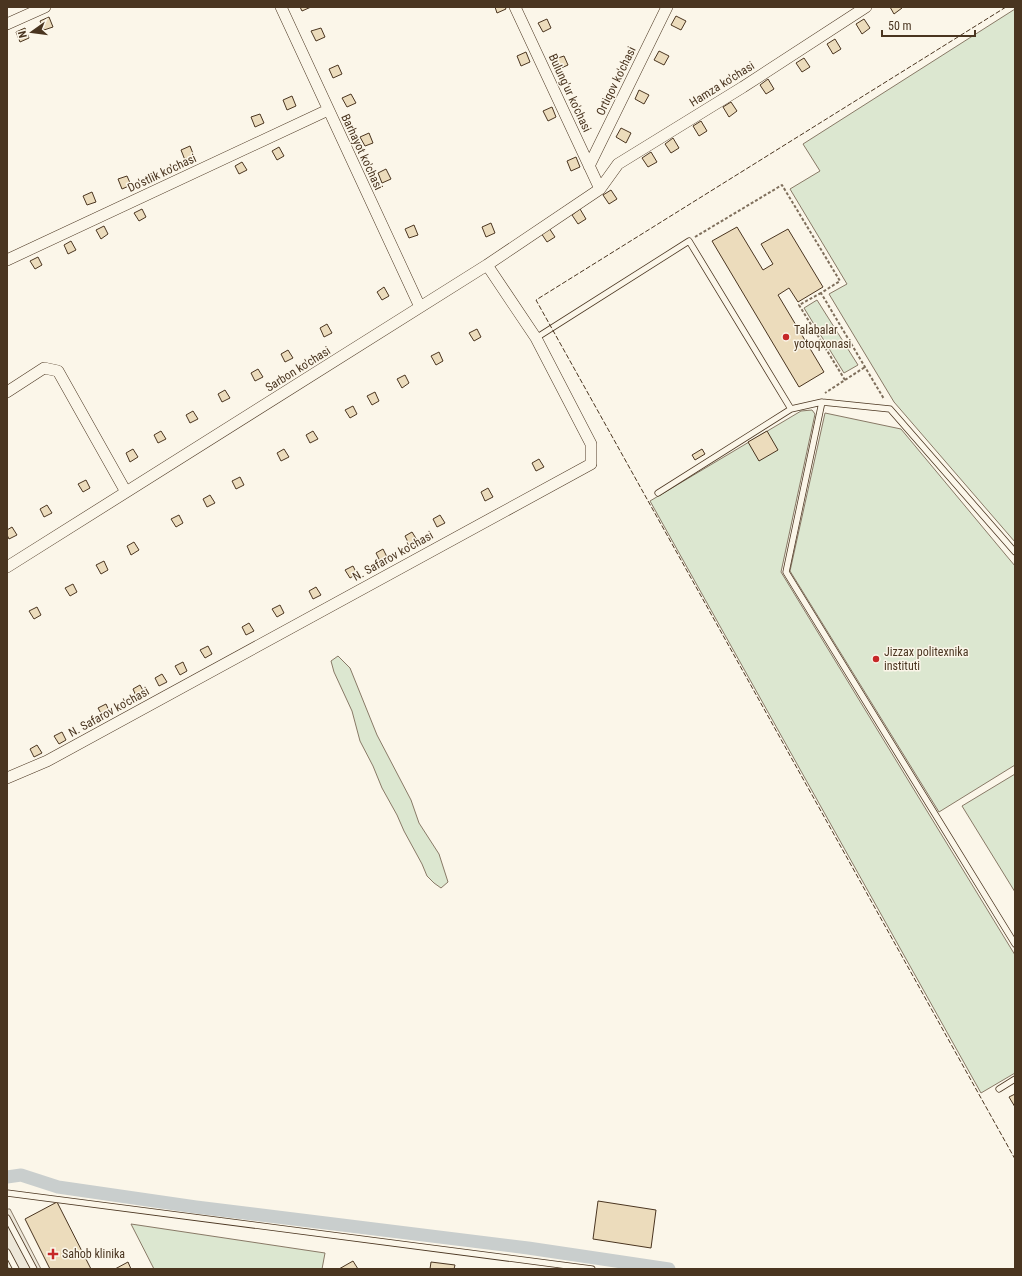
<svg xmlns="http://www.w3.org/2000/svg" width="1022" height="1276" viewBox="0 0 1022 1276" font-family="'Roboto Condensed',sans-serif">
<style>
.green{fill:#dce7d0;stroke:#887966}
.parking{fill:#ede7d9;stroke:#887966}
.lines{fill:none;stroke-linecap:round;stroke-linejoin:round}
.canal{stroke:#c9cecd;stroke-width:13}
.building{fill:#ecdcbc;stroke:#4a3520}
.service-casing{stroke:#4a3520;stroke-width:7}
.minor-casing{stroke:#4a3520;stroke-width:12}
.path{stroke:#7f6f5c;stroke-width:2;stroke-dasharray:3 2;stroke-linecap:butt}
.service{stroke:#fbf6e9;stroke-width:5.5}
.minor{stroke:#fbf6e9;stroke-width:11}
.fence{stroke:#4a3520;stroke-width:1;stroke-dasharray:5 2;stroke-linecap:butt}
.poi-dot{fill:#c62828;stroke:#fbf6e9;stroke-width:1.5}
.labels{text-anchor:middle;stroke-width:3;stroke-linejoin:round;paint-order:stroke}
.street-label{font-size:12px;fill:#4a3520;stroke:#fbf6e9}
.poi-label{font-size:12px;fill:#4a3520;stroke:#fbf6e9;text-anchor:start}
</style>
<rect width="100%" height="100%" fill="#fbf6e9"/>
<path class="green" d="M1015,9V542L894,402L829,294L847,284L790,189L820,171L803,144Z
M817,300L858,365L844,373L804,308Z
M812,410L815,414L781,572L1015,955V1073L981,1093L650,501L801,411Z
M825,413L901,429L1015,566V765L939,812L790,571Z
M338,656L350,668L377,735L411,800L419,823L439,854L448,882L441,888L434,883L427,876L422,864L404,831L397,815L382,788L373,766L360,741L352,711L334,672L331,661Z
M1015,774V892L962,806Z
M131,1224L325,1253L322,1269H154Z"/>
<path class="parking" d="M7,1209H10L41,1269H9L7,1266Z"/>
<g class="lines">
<path class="canal" d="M7,1177L21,1175L58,1187L196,1207L528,1248L669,1269"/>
</g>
<path class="building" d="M300,7H311L302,11Z
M495,7H505L506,9L497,13Z
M890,7H902V8L894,14Z
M676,16L686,21L681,30L671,25Z
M49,17L53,27L44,30L40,21Z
M547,19L551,28L543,32L538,23Z
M864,19L870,28L862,34L856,24Z
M25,28L29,38L20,42L16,32Z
M321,28L325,37L316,41L311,31Z
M835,39L841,49L833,54L827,44Z
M659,51L669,56L664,65L654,60Z
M526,52L530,62L521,66L517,56Z
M564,56L568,65L559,69L555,59Z
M804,58L810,67L802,72L796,63Z
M338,65L342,74L333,78L329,69Z
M768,79L774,89L766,94L760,85Z
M639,90L649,95L644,104L635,99Z
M351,94L356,103L347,107L342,98Z
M292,96L296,106L287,110L283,100Z
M731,102L737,111L729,117L723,107Z
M552,107L556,117L548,121L543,111Z
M260,114L264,123L255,127L251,117Z
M701,121L707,131L699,136L693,126Z
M621,128L631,133L626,143L616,137Z
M369,133L373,143L365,146L360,137Z
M673,138L679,148L671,153L665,144Z
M190,146L194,156L185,160L181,150Z
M279,147L284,156L277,160L272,151Z
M651,152L657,162L648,167L642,158Z
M576,157L580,167L571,171L567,161Z
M242,162L247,170L239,174L235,166Z
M386,169L391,179L382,183L378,173Z
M127,176L131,185L122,189L118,179Z
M611,190L617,199L609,204L603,195Z
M92,192L96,202L87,205L83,196Z
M142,209L146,217L139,221L134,213Z
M580,209L586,219L578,224L572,215Z
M491,223L495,233L486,237L482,227Z
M414,225L418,235L409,238L405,229Z
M104,226L108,234L101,239L96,230Z
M737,227L763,270L773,264L761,244L788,229L823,287L798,302L789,288L778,295L824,372L799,387L712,241Z
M549,228L555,237L547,242L541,233Z
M71,241L76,250L68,254L64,245Z
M38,257L42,265L35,269L30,261Z
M384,287L389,296L382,300L377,292Z
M327,324L332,333L324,337L320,328Z
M477,329L481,337L474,341L469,333Z
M288,350L293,358L285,362L281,354Z
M439,352L443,361L436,365L431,356Z
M258,369L263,377L255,381L251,373Z
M405,375L409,383L402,388L397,379Z
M225,390L230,398L222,402L218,394Z
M375,392L379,401L372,405L367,396Z
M353,406L357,414L350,418L345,410Z
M193,411L198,419L190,423L186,415Z
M161,431L166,439L158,443L154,435Z
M313,431L318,439L310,443L306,435Z
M767,431L778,450L759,461L748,442Z
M133,449L138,457L130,462L126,453Z
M284,449L289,457L281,461L277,453Z
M702,449L705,454L695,460L692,455Z
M539,459L544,467L536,471L532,463Z
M240,477L244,485L236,489L232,481Z
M86,480L90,488L83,492L78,484Z
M488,488L493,497L485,501L481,492Z
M210,495L215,503L207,507L203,499Z
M47,505L52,513L44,517L40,509Z
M179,515L183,523L176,527L171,519Z
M440,515L445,523L437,527L433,519Z
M12,527L17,535L9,539L7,535V530Z
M412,532L417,540L409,544L405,536Z
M134,542L139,550L131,555L127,546Z
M383,549L387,557L380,561L376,553Z
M104,561L108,570L101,574L96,565Z
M353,566L357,574L350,578L345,570Z
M73,584L77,592L70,596L65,588Z
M316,587L321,595L313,599L309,591Z
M280,605L284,613L277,617L272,609Z
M37,607L41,615L34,619L29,611Z
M249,623L254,631L246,635L242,627Z
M208,646L212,654L205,658L200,650Z
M183,662L187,671L180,675L175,666Z
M162,674L167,682L159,686L155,678Z
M140,685L145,694L137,698L133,689Z
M106,704L110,713L103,717L98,708Z
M62,732L66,740L59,744L54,736Z
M37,745L42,753L34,757L30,749Z
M1015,1094V1107L1009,1097Z
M598,1201L656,1210L651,1248L593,1239Z
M57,1202L91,1269H50L25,1219Z
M353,1261L358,1269H339Z
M128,1262L131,1269H115Z
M431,1262L455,1265L454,1269H430Z"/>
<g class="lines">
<defs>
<path id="service" d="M536,338L689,241L791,409
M658,493L791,409L822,402
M1015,552L890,409L822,402L786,572L1015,944
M999,1089L1015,1079
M7,1193L592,1269
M7,1218L34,1269
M7,1252L16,1269"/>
<path id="minor" d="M281,7L420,307
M515,7L600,189
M7,24L45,7
M589,166L667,7
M7,260L328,110
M7,392L44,368L58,371L126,492
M7,567L487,265L600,189L618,164L743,87L866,7
M7,778L47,761L591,464V444L536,338L487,265"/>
</defs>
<use href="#service" class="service-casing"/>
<use href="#minor" class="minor-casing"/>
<path class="path" d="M695,237L782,185L840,281L821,293L884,399
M821,293L799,305L845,380L825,393
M845,380L865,367"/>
<use href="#service" class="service"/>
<use href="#minor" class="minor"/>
<path class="fence" d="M1006,7L536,300L1015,1159"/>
</g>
<g class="poi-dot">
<circle cx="786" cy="337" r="4"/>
<circle cx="876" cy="659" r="4"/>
<path d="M51 1248h4v4h4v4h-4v4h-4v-4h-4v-4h4z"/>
</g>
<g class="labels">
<g class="street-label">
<text transform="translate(616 81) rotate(-64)" y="4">Ortiqov ko'chasi</text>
<text transform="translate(722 84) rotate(-32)" y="4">Hamza ko'chasi</text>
<text transform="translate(570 93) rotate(65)" y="4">Bulung'ur ko'chasi</text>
<text transform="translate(362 152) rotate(65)" y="4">Barhayot ko'chasi</text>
<text transform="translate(162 173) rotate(-25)" y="4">Do'stlik ko'chasi</text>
<text transform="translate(298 369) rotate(-32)" y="4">Sarbon ko'chasi</text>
<text transform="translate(393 556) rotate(-29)" y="4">N. Safarov ko'chasi</text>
<text transform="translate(109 712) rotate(-29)" y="4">N. Safarov ko'chasi</text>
</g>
<g class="poi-label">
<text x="794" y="334">Talabalar<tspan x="794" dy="14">yotoqxonasi</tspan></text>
<text x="884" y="656">Jizzax politexnika<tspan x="884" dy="14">instituti</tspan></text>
<text x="62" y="1258">Sahob klinika</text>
</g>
</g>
<rect width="1022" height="1276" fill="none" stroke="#4a3520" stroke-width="16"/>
<g transform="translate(32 32) rotate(256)" stroke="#fbf6e9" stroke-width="3" paint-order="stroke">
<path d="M0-3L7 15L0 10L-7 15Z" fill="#4a3520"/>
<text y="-6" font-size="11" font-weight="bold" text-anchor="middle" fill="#4a3520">N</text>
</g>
<path d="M882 30v6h93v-6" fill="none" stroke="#4a3520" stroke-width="2"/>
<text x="888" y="30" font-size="12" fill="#4a3520" stroke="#fbf6e9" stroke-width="3" paint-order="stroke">50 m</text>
</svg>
